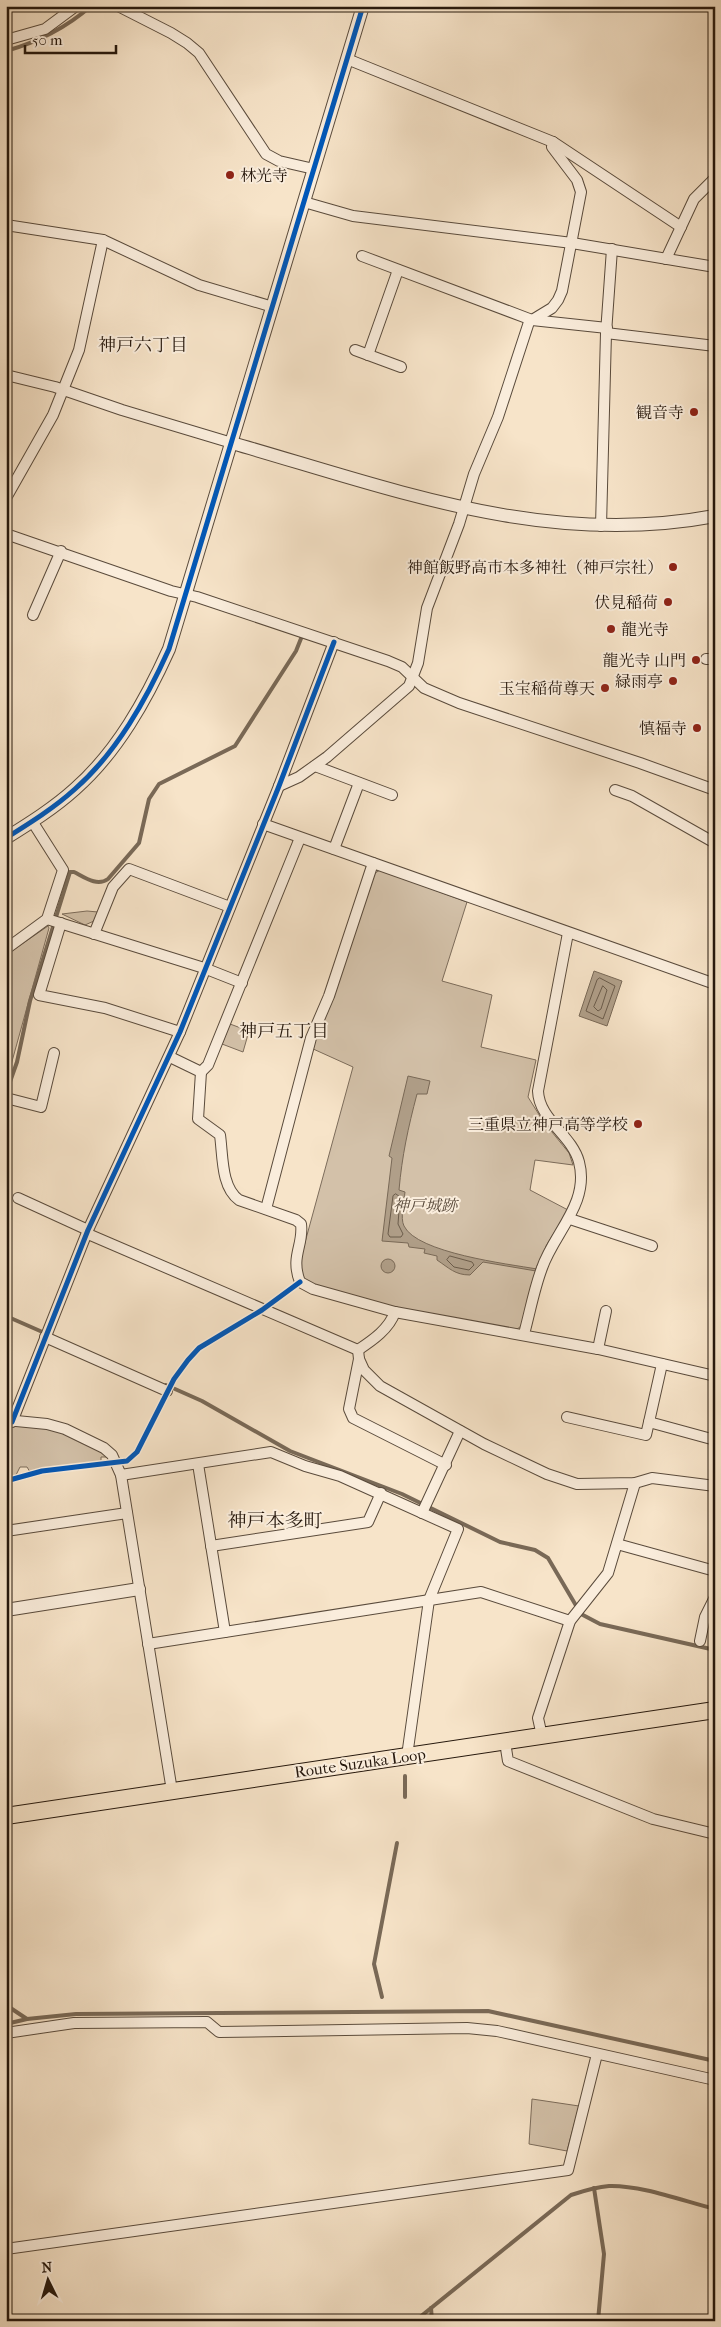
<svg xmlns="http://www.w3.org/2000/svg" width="721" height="2327" font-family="'IM FELL French Canon','Noto Serif JP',serif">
	<rect width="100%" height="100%" fill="#f7e4c9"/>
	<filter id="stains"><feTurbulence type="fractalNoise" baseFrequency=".004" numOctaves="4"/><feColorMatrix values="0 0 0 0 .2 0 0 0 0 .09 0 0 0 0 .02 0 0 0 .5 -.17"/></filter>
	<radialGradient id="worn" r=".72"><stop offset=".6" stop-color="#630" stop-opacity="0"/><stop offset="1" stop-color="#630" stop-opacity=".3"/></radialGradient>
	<g fill="#d3c1a9" stroke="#7c6c5b">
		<polygon points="380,870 467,902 442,981 492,995 481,1047 536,1060 528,1097 543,1121 569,1153 573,1165 535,1160 530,1190 568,1210 546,1246 521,1326 516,1330 398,1308 315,1286 304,1280 298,1268 353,1067 311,1048 372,875"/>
		<polygon points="87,911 98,912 94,921 85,925 62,914"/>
		<polygon points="48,926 49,928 6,1083 6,955"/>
		<polygon points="230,1024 249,1031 243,1052 222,1044"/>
		<path d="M6 1424C20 1427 33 1425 46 1427 67 1431 90 1443 107 1457H101V1461L96 1463 30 1472 27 1467H20L15 1477 6 1478Z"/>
		<polygon points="532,2099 579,2106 567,2151 529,2144"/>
	</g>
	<g fill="#b09f89" stroke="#796957">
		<polygon points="594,971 622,981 607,1026 579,1016"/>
		<path d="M408 1076 430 1081 427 1094H417C408 1128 402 1156 399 1190L405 1192C404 1201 400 1218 404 1226 417 1253 508 1264 537 1269L536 1271 483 1262 470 1275C455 1275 449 1268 437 1260V1256L424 1253 425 1249 409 1247 408 1243 382 1241 392 1158 389 1156Z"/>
		<circle cx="388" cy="1266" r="7"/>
	</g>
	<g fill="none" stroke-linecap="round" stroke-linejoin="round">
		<g stroke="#6b5c4b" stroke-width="1">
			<polygon points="600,978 615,986 603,1019 586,1011 597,980"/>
			<polygon points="603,986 607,990 601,1009 598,1011 594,1007"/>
			<polygon points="396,1194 400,1197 398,1224 403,1234 401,1237 390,1237 388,1234 393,1196"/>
			<polygon points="450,1256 472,1262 474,1265 469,1270 454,1267 447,1260"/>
		</g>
		<g stroke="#796957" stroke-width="4">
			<path d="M6 51C38 42 66 28 91 6"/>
			<path d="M6 1093 17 1062 30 1001 70 872H74C84 877 97 887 108 879L139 843 149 799 159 784 235 746 296 651 302 636"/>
			<polyline points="6,1316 47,1334"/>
			<polyline points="166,1385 202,1401 290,1451 402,1494 500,1542 535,1550 548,1558 581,1614 600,1624 715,1650"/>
			<polyline points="405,1797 405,1776"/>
			<polyline points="382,1997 374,1964 397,1843"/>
			<polyline points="6,2005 27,2019"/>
			<polyline points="6,2024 27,2019 76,2014 488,2011 715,2061"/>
			<polyline points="594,2188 604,2254 598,2321"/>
			<polyline points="431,2308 432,2321"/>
			<path d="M415 2321 571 2195C583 2191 595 2187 609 2186 641 2185 683 2201 715 2209"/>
		</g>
		<g stroke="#5a4b3c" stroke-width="12">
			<g id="minor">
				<polyline points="118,6 171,33 187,43 199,53 266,154 279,161 314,169"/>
				<polyline points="6,40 45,29 76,6"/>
				<polyline points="347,59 553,142 681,227"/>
				<polyline points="304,202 353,216 572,243 715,267"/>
				<polyline points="6,225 103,240 199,285 273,307"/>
				<polyline points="362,256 532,320 607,328"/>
				<polyline points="666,259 694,199 715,178"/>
				<polyline points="606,333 715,346"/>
				<polyline points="355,350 401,367"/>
				<polyline points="368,355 398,270"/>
				<polyline points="6,375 55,387 122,410 232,443"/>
				<polyline points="6,498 53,415 79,350 103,240"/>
				<polyline points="601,526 606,333 612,249"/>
				<polyline points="6,534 171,591 197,597 388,661 402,667 424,688 459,703 640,763 715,790"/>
				<polyline points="33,615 61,551"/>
				<polyline points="706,659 715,659"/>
				<polyline points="315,766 392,795"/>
				<polyline points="279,786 299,777 327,757 409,686 418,663 427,608 459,524 474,474 498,417 529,322 552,308 558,300 562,291 581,192 577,180 552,147 553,142"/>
				<polyline points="615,790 632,796 715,843"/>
				<polyline points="263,824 715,984"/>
				<polyline points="334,849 359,783"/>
				<polyline points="47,919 204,968 242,983"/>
				<polyline points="61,923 39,995 105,1008 180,1032"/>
				<polyline points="94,934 113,887 129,869 230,907"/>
				<polyline points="6,949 47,919 63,870 32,821"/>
				<path d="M170 1057 201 1072 198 1119 220 1135C223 1156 221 1187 239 1200L296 1220 301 1224C304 1245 290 1256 300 1282L313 1289 395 1312 598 1349 715 1376"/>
				<polyline points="201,1072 208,1065 300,838"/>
				<polyline points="6,1098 41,1107 54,1053"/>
				<polyline points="18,1198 88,1230"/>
				<polyline points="266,1209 311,1038 329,996 373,863"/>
				<polyline points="570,1219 652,1246"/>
				<polyline points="88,1234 358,1350"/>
				<path d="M524 1334C530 1312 534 1289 542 1268 554 1233 590 1203 579 1162 572 1135 539 1120 538 1091L568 933"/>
				<polyline points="45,1337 167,1391"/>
				<polyline points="598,1349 606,1311"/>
				<polyline points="358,1350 359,1359 364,1370 380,1386 484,1444 547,1474 577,1484 635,1483 652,1478 715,1486"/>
				<path d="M358 1350C373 1340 389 1329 395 1312"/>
				<polyline points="359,1359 349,1409 353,1418 446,1465"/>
				<polyline points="662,1364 649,1422 715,1440"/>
				<polyline points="567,1417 646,1435 649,1422"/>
				<polyline points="6,1420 47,1424 65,1429 104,1448 112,1455 121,1475 172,1791"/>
				<polyline points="12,1422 88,1230 180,1032 279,786 334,642"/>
				<polyline points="198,1464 225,1632"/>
				<polyline points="121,1475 271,1452 305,1466 340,1476 458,1529 429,1600 407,1756"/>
				<polyline points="422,1513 460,1431"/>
				<polyline points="6,1531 127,1513"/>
				<polyline points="617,1544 715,1571"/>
				<polyline points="211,1546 368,1522 381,1493"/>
				<polyline points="700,1641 705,1617 715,1597"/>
				<polyline points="148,1644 481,1592 570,1621"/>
				<polyline points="542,1736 538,1718 570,1621 608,1573 635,1483"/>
				<polyline points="505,1742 508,1761 653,1819 715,1834"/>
				<polyline points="6,2033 74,2023 207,2022 219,2032 467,2028 497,2031 715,2080"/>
				<polyline points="6,2249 568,2170 597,2054"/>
			</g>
		</g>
		<g stroke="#5a4b3c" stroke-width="14">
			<g id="tertiary">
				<path d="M232 443C393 489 545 548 715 516"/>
				<path d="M6 838C30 823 54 808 75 789 117 752 146 700 169 649L363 6"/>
				<polyline points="6,1610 139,1589"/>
			</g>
		</g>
		<g stroke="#26180d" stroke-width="18">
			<polyline id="primary" points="6,1816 715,1710"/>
		</g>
		<use href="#minor" stroke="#faeddc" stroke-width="10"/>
		<use href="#tertiary" stroke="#faeddc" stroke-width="12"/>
		<use href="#primary" stroke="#f7e4c9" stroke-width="16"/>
		<g stroke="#faeddc" stroke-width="8">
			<g id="cycleway">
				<path d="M6 838C30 823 54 808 75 789 117 752 146 700 169 649L363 6"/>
				<polyline points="12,1422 88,1230 180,1032 279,786 334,642"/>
				<polyline points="6,1481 42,1471 127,1461 137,1452 174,1379 188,1360 199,1348 262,1310 300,1282"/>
			</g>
		</g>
		<use href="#cycleway" stroke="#0057b8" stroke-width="5"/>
	</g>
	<g fill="#8f2418" stroke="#faeddc" stroke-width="2">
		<circle cx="230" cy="175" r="5"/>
		<circle cx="694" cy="412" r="5"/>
		<circle cx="673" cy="567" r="5"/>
		<circle cx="668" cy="602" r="5"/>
		<circle cx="611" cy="629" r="5"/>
		<circle cx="696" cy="660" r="5"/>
		<circle cx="673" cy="681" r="5"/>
		<circle cx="605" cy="688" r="5"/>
		<circle cx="697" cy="728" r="5"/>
		<circle cx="638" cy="1124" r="5"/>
	</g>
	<g text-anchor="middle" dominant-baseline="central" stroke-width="4" stroke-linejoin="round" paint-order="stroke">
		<g font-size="16" fill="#26180d" stroke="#faeddc" text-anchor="end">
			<text x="240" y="175" text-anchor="start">林光寺</text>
			<text x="684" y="412">観音寺</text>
			<text x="663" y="567">神館飯野高市本多神社（神戸宗社）</text>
			<text x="658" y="602">伏見稲荷</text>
			<text x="621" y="629" text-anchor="start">龍光寺</text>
			<text x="686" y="660">龍光寺 山門</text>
			<text x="663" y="681">緑雨亭</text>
			<text x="595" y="688">玉宝稲荷尊天</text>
			<text x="687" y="728">慎福寺</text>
			<text x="628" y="1124">三重県立神戸高等学校</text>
		</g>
		<g font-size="16" font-style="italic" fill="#5a4b3c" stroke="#faeddc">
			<text x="425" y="1205">神戸城跡</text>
		</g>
		<g font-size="16" fill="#26180d" stroke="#faeddc">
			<text transform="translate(360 1763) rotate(-8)">Route Suzuka Loop</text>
		</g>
		<g font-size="18" fill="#26180d" stroke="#faeddc">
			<text x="143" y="345">神戸六丁目</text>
			<text x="284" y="1031">神戸五丁目</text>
		</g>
		<g font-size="19" fill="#26180d" stroke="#faeddc">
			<text x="275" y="1521">神戸本多町</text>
		</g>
	</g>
	<rect width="721" height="2327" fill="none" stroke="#f7e4c9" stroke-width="25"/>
	<rect x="8" y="8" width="706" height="2312" fill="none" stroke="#26180d" stroke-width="2.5"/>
	<rect x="12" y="12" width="696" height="2302" fill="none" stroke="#26180d"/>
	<g transform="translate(48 2280) rotate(355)" stroke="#faeddc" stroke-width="4" paint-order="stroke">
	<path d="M0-4L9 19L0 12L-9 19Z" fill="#26180d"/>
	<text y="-8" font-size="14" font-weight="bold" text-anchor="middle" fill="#26180d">N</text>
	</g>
	<path d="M25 45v8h91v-8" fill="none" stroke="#26180d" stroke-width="2.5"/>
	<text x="32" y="45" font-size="15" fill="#26180d" stroke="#faeddc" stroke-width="4" paint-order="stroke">50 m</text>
	<rect width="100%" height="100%" filter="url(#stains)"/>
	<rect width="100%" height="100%" fill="url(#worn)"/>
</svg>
